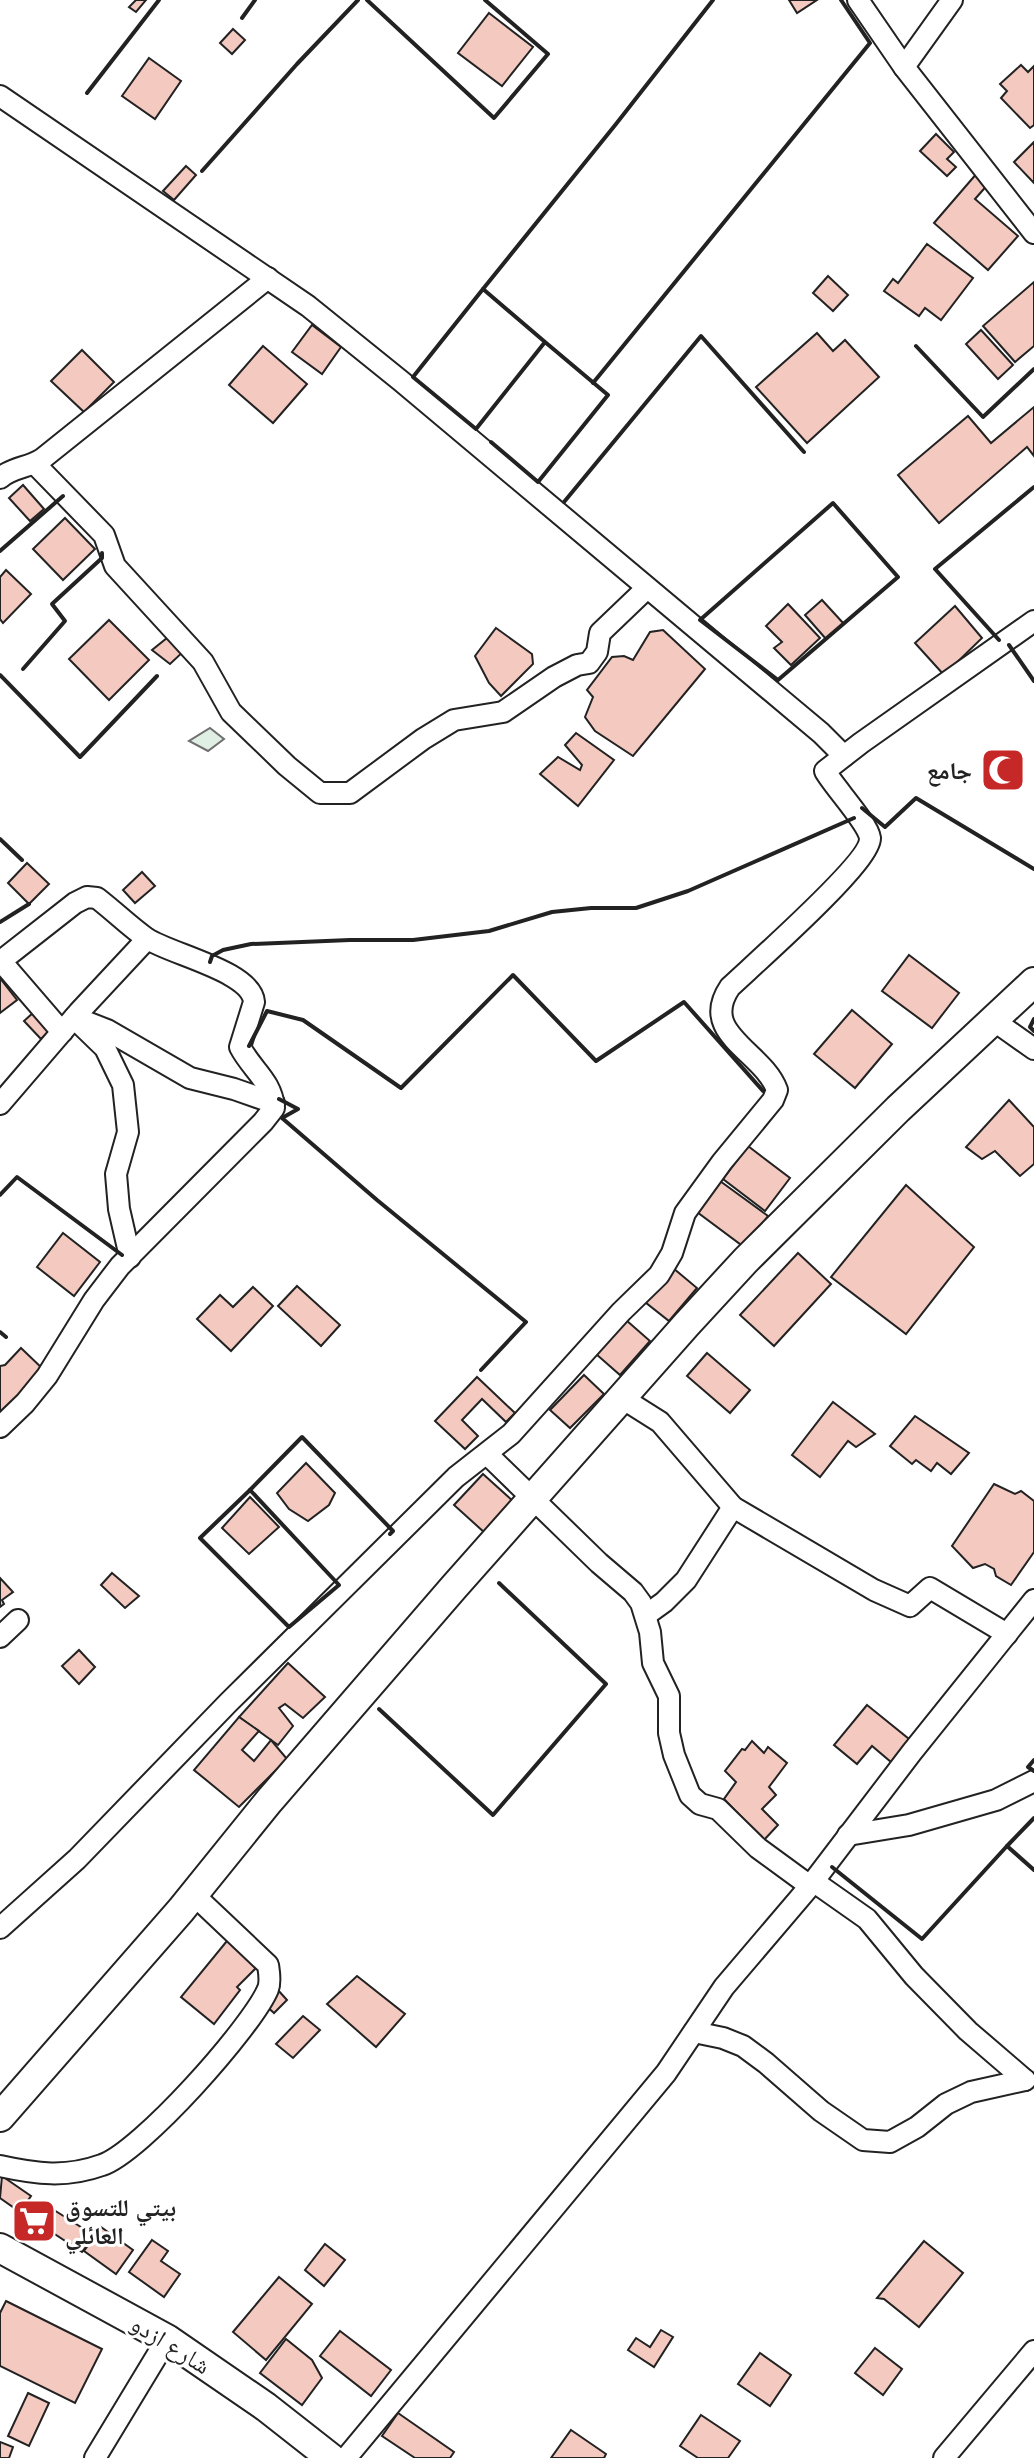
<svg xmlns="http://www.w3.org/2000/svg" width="1034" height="2458" font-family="Quicksand,'Noto Naskh Arabic',sans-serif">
	<rect width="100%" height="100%" fill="#fff"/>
	<polygon fill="#e0efe3" stroke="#6f6f6f" stroke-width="2" points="210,728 224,739 208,751 189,741"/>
	<g fill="#f3c9c0" stroke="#222" stroke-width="2">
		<polygon points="136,0 146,0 136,12 129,7"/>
		<polygon points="789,0 817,0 797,13"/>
		<polygon points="489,13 533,47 502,86 458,53"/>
		<polygon points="233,29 245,40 232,54 220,43"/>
		<polygon points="149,58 181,81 155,119 122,96"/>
		<polygon points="1021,65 1028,72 1034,66 1034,125 1030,128 1001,98 1007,91 1000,84"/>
		<polygon points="936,134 954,152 947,159 956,167 947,176 920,151"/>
		<polygon points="1034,142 1034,183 1014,162"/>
		<polygon points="186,166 196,175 174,200 163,191"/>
		<polygon points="978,172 990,182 975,199 1018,236 988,270 934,223"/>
		<polygon points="927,244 973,278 941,320 925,308 919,316 884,291 893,279 898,283"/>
		<polygon points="828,276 848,295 833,311 813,293"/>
		<polygon points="1034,282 1034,346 1015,362 983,326"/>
		<polygon points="312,325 341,347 322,374 292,352"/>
		<polygon points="981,330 1013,365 998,379 966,344"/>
		<polygon points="817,333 833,351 845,340 879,377 807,443 756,387"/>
		<polygon points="263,346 307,384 273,423 229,385"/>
		<polygon points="82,350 114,382 84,412 51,381"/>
		<polygon points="1034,407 1034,456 1027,447 939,523 898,475 968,416 991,443"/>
		<polygon points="23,485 44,509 30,521 9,498"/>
		<polygon points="65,518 95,549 63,580 33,549"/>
		<polygon points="6,570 31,594 3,623 0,619 0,577"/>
		<polygon points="822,600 844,624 826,639 805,615"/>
		<polygon points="788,604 820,638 791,665 774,648 782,642 766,626"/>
		<polygon points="955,606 982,638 944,675 915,643"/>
		<polygon points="109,620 149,660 109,700 69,659"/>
		<polygon points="496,628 532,654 533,664 501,696 489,683 475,656"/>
		<polygon points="663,630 705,669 633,756 595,731 585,717 593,697 587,690 612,657 624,656 633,660 650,632"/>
		<polygon points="172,634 185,650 170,664 152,650"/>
		<polygon points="576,733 614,760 578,806 540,774 558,757 580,770 582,765 565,745"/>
		<polygon points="27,863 49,884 29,904 8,883"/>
		<polygon points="142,872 155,886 135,903 123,890"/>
		<polygon points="909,955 959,993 932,1028 882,991"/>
		<polygon points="0,978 17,1000 0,1013"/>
		<polygon points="852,1010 892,1044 855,1088 814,1054"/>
		<polygon points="34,1012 51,1029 41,1039 24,1021"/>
		<polygon points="1009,1100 1034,1127 1034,1164 1020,1176 995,1151 982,1159 966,1147"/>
		<polygon points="748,1146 790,1178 765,1211 723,1179"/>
		<polygon points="720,1181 768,1216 744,1247 697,1212"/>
		<polygon points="906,1185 974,1247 906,1334 831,1277"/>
		<polygon points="63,1233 100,1262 74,1296 37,1267"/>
		<polygon points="798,1253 831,1284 774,1346 740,1315"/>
		<polygon points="673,1268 697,1288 669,1321 645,1302"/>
		<polygon points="297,1286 340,1325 321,1346 278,1306"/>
		<polygon points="253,1287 273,1306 231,1351 197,1319 220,1295 233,1307"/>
		<polygon points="626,1320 650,1341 620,1375 596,1354"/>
		<polygon points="21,1348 45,1371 0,1416 0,1366 5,1365"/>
		<polygon points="707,1353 750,1390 730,1413 687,1376"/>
		<polygon points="584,1375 604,1394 570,1428 550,1410"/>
		<polygon points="477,1377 515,1413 506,1422 482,1399 462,1420 478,1436 465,1449 435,1421"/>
		<polygon points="833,1402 875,1434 856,1447 848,1441 820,1477 792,1455"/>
		<polygon points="915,1416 969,1453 951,1474 937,1463 931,1471 916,1460 912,1464 890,1446"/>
		<polygon points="306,1463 335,1493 329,1505 308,1521 289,1509 277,1493"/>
		<polygon points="483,1474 514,1502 485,1533 454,1505"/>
		<polygon points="994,1484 1015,1494 1021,1491 1034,1501 1034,1552 1011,1585 996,1576 994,1569 985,1564 973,1568 952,1546"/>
		<polygon points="250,1497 279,1527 249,1554 222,1528"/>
		<polygon points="112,1573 139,1596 125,1608 101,1585"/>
		<polygon points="0,1578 13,1592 2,1600 4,1604 0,1607"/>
		<polygon points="79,1650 95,1667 79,1684 62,1666"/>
		<polygon points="288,1663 325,1697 303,1718 285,1704 279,1708 293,1726 278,1745 239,1717"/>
		<polygon points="867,1705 909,1739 891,1762 872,1746 857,1764 834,1745"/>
		<polygon points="239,1717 259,1731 242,1750 254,1761 271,1740 287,1759 239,1807 194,1770"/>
		<polygon points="752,1741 764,1753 768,1747 787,1763 769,1787 776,1795 762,1809 778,1825 764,1840 724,1799 736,1782 725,1771 742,1749 745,1750"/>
		<polygon points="231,1936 260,1964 237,1987 240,1990 214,2024 181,1997"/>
		<polygon points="357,1976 405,2014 376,2047 327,2004"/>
		<polygon points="277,1989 287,2000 274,2013 263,2003"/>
		<polygon points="303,2016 320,2030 293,2058 276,2044"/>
		<polygon points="2,2176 31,2196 20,2212 0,2198"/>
		<polygon points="54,2210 95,2236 82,2252 41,2225"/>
		<polygon points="101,2227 133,2250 116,2274 84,2251"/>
		<polygon points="152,2240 168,2251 161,2261 180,2274 164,2297 129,2272"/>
		<polygon points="924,2241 963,2273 919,2327 884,2299 877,2298"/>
		<polygon points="325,2244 345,2260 324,2286 305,2270"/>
		<polygon points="279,2277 312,2304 266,2360 233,2332"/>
		<polygon points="6,2301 102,2349 75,2403 0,2366 0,2313"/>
		<polygon points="661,2330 673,2337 654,2367 628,2350 636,2338 650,2347"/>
		<polygon points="340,2331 391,2370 371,2396 320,2356"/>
		<polygon points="286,2339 312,2360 322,2378 302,2405 260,2373"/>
		<polygon points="875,2348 902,2369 883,2395 855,2373"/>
		<polygon points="760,2353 791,2375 770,2406 738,2384"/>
		<polygon points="28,2393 49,2403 29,2446 8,2436"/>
		<polygon points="398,2413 454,2452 450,2458 415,2458 382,2436"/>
		<polygon points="701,2415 740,2441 728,2458 698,2458 680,2446"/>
		<polygon points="571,2430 606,2454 604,2458 551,2458"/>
		<polygon points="0,2442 13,2447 9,2458 0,2458"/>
	</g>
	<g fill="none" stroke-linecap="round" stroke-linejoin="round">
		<g stroke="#222" stroke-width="24">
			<g id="street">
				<polyline points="858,0 904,67 1034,233"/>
				<polyline points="904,67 952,0"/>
				<polyline points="0,96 308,306 401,381 821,733 844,756"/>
				<polyline points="35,464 104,535 115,566 203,662 231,712 287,766 320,793 350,793 423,739 454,720 503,712 554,677 577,665 589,663 597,652 600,633 647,588"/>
				<path d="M0 478C13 467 28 468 42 459L268 278"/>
				<polyline points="0,960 62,1032"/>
				<polyline points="74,1018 105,1048 123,1085 128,1132 116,1174 119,1209 130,1257"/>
				<polyline points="993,1020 1034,1049"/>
				<polyline points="84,1021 107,1030 190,1078 234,1089 274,1103"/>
				<polyline points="0,1104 79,1012 147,939"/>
				<polyline points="622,1398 660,1422 733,1507 874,1590 910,1606 930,1588 1007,1634"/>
				<path d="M0 1427 25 1403 47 1376 94 1300 120 1266 263 1122 274 1108C272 1081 252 1070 240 1047L254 1002C252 971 169 954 146 938 129 926 114 911 97 898L87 897 75 903 1 961"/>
				<polyline points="487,1454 599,1563 633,1592 641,1603 650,1632 653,1663 669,1696 669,1733 674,1755 690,1795 700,1804 718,1809 758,1848 810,1886"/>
				<polyline points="646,1615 664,1602 686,1580 733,1507"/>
				<polyline points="0,1637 18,1620"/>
				<polyline points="848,1835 909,1825 996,1800 1034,1781"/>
				<polyline points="813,1881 867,1919 914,1976 968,2031 1025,2080"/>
				<path d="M0 1928 77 1859 228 1703 456 1477 511 1434 621 1312 659 1275 672 1253 685 1213 722 1162 773 1100 777 1090C763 1051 698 1034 730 987 752 966 871 862 870 838 868 823 834 787 825 771L861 743 1034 621"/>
				<polyline points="694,2032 723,2038 743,2046 766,2063 821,2111 863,2140 890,2142 917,2127 946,2104 971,2092 1025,2080"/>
				<path d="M0 2166C36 2174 66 2178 102 2165 141 2152 252 2027 268 1989 271 1981 269 1972 268 1965L193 1894"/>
				<polyline points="95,2458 167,2339"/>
				<polyline points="346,2458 666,2073 724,1987 810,1886 912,1752 1034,1600"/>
				<polyline points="944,2458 1034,2351"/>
			</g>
		</g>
		<g stroke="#222" stroke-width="32">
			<g id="secondary">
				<polyline points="0,2117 181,1910 269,1801 454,1587 687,1324 746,1260 898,1109 1034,982"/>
				<polyline points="0,2248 167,2339 266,2407 331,2458"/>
			</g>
		</g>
		<use href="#street" stroke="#fff" stroke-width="20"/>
		<use href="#secondary" stroke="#fff" stroke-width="28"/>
		<g stroke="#222" stroke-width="4">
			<polyline points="367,0 494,118 548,54 485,0"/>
			<polyline points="242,18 255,0"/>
			<polyline points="87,93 159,0"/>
			<polyline points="202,171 297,64 358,0"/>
			<polyline points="483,289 616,124 713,0"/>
			<polyline points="916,346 983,417 1034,369"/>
			<polyline points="593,383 870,43 841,0"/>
			<polyline points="491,442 538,482 608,395 545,342 476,429 413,377 483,289 545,342"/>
			<polyline points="564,502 701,336 804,452"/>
			<polygon points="833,503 898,577 778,680 700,620"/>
			<polyline points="0,551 63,496"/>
			<polyline points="999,640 935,569 1034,487"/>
			<polyline points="1009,645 1034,681"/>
			<polyline points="23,669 65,621 52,604 102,558 102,553"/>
			<polyline points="0,675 80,757 157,676"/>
			<polyline points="862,808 885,827 916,798 1034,869"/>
			<polyline points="0,839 22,860"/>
			<polyline points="0,922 29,904"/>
			<polyline points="210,962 212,956 223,950 251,944 350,940 413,940 489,931 552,912 591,908 636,908 688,891 854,818"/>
			<polyline points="1034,1019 1030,1027 1034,1031"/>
			<polyline points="249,1046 267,1011 303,1020 401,1088 513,975 596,1061 684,1002 763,1091"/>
			<polyline points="279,1099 298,1109 282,1118 377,1200 526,1322 481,1370"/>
			<polyline points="0,1195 17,1177 122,1255"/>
			<polyline points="0,1332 6,1337"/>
			<polygon points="250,1490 339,1585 289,1627 200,1538"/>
			<polyline points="250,1490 302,1437 393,1531 390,1534"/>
			<polyline points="379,1709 493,1815 606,1684 499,1583"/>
			<polyline points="1034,1760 1028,1767 1034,1771"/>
			<polyline points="1034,1818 1007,1846 1034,1870"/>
			<polyline points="832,1867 922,1939 1007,1846"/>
		</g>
	</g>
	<defs>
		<g id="mosque-square" transform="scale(2.3)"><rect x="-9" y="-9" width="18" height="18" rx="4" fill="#c62828" stroke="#fff"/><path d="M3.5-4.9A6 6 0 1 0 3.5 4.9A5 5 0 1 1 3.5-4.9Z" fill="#fff"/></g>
		<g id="supermarket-square" transform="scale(2.3)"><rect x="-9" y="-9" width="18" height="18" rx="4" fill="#c62828" stroke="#fff"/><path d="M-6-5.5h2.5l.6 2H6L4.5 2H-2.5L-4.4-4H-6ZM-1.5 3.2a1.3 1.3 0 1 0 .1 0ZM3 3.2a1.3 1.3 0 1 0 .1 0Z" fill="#fff"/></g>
	</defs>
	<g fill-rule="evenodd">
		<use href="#mosque-square" x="1003" y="770"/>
		<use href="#supermarket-square" x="34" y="2221"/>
	</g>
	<g text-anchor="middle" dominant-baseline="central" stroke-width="6" stroke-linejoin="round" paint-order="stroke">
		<g font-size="24" font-weight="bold" fill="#222" stroke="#fff" text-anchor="end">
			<text x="972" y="770">جامع</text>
			<text x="65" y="2207" text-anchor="start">بيتي للتسوق<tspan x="65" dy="28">العائلي</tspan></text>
		</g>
		<g font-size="24" fill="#222" stroke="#fff">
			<text transform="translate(171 2344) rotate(32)">شارع ازدو</text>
		</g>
	</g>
</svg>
